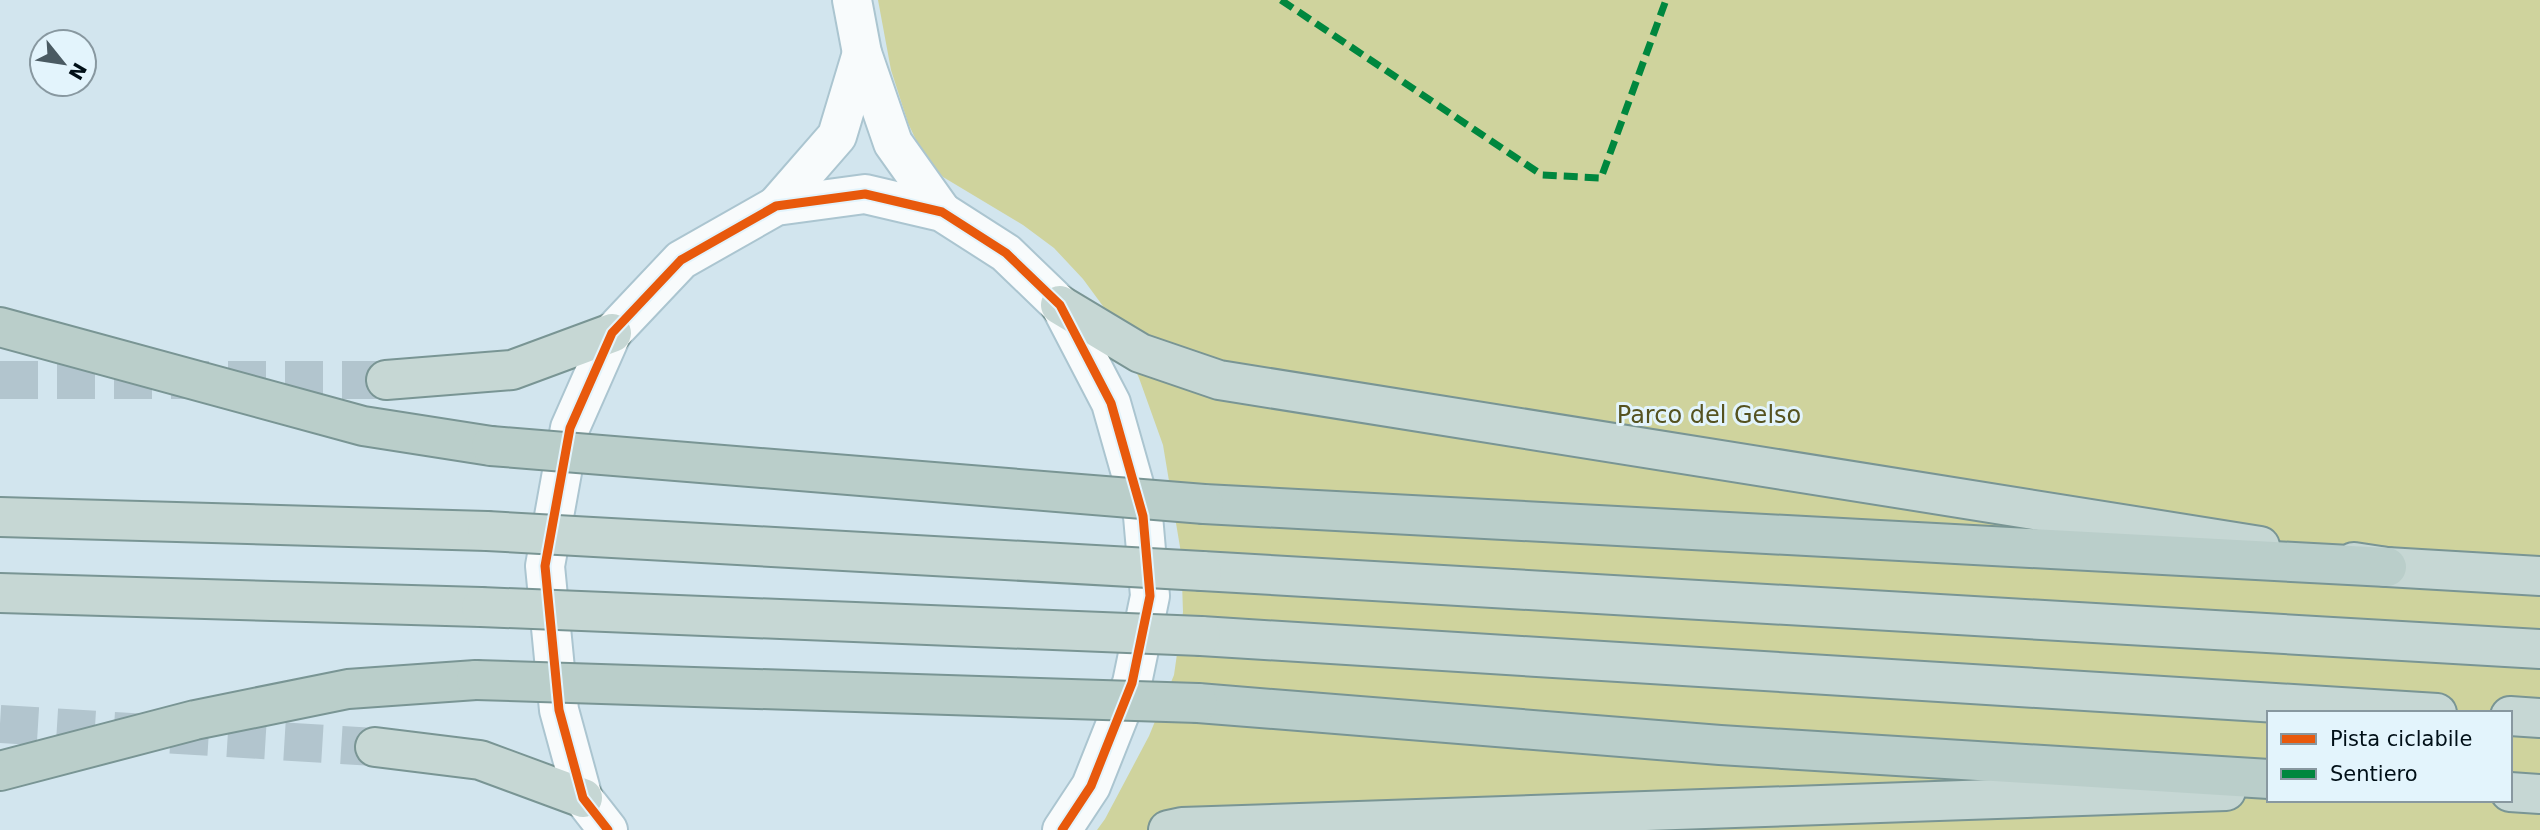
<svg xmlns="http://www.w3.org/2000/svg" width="2540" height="830" font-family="'DejaVu Sans',sans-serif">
	<rect width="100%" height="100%" fill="#d2e5ee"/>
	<path fill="#cfd39d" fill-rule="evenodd" d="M878 0H2540V830H1097L1105 819 1149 736 1174 675 1183 612 1181 553 1163 445 1139 378 1111 317 1083 279 1054 248 1023 225 943 177 922 153 908 123 891 70ZM2269 713H2510V800H2269Z"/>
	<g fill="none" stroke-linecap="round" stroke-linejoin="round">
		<g stroke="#b2c5ce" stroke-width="38" stroke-dasharray="38 19" stroke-linecap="butt">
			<polyline points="0,380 386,380"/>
			<polyline points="0,724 375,747"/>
		</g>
		<g stroke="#abc5d0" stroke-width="42">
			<g id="tertiary">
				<polyline points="852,0 862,53 893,143 942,212"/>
				<polyline points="776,206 837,136 862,53"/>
				<polyline points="608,830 583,798 559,710 545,566 570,428 612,333 681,260 776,206 865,194 942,212 1006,253 1060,305 1111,403 1143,516 1150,596 1132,683 1091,786 1062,830"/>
			</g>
		</g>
		<g stroke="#799594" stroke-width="42">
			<g id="trunk">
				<polyline points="1060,305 1140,353 1219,380 2260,546"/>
				<polyline points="386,380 512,370 612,333"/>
				<polyline points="0,517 487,531"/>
				<polyline points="2354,562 2387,567 2540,576"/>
				<polyline points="1202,571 2540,649"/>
				<polyline points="0,593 481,607"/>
				<polyline points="1201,636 2437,713"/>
				<polyline points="2510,716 2540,718"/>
				<polyline points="375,747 480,760 583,798"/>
				<polyline points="2510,792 2540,794"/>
				<polyline points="1168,830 1182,827 2226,791"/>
			</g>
		</g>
		<g stroke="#799594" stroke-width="42">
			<g id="motorway">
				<polyline points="0,327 363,426 491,446"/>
				<polyline points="1204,504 2387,567"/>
				<polyline points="1198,703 1720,745 2269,779"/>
				<polyline points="0,771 195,720 348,689 476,680"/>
			</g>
		</g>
		<use href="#tertiary" stroke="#f8fbfc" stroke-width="38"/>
		<use href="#trunk" stroke="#c6d7d4" stroke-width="38"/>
		<use href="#motorway" stroke="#baceca" stroke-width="38"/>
		<g stroke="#799594" stroke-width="42" stroke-linecap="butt">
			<g id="trunk-bridge">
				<polyline points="487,531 1202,571"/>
				<polyline points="481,607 1201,636"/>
			</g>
		</g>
		<g stroke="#799594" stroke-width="42" stroke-linecap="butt">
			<g id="motorway-bridge">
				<polyline points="491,446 1204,504"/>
				<polyline points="476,680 1198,703"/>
			</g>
		</g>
		<use href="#trunk-bridge" stroke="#c6d7d4" stroke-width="38"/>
		<use href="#motorway-bridge" stroke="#baceca" stroke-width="38"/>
		<polyline stroke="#00873e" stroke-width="7" stroke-dasharray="14 7" stroke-linecap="butt" points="1281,0 1542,175 1601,178 1666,0"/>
		<g stroke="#e3f4fc" stroke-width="13">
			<polyline id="cycleway" points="608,830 583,798 559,710 545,566 570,428 612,333 681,260 776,206 865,194 942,212 1006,253 1060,305 1111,403 1143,516 1150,596 1132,683 1091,786 1062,830"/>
		</g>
		<use href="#cycleway" stroke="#e8590c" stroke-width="9"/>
	</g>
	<g text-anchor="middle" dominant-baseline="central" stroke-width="6" stroke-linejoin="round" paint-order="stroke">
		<g font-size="24" fill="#555220" stroke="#e3f4fc">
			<text x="1709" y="415">Parco del Gelso</text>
		</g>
	</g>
	<rect x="2267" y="711" width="245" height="91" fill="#e3f4fc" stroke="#8898a0" stroke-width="2"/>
	<rect x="2281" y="734" width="35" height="10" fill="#e8590c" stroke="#8898a0" stroke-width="2"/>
	<text x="2330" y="746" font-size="21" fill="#000f17">Pista ciclabile</text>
	<rect x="2281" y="769" width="35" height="10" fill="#00873e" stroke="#8898a0" stroke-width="2"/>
	<text x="2330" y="781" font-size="21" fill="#000f17">Sentiero</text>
	<g transform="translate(63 63) rotate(120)"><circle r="33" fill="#e3f4fc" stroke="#8898a0" stroke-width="2"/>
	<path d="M0-5L12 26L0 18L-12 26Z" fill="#4a5a62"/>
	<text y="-10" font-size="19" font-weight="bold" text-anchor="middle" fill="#000f17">N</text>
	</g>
</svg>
